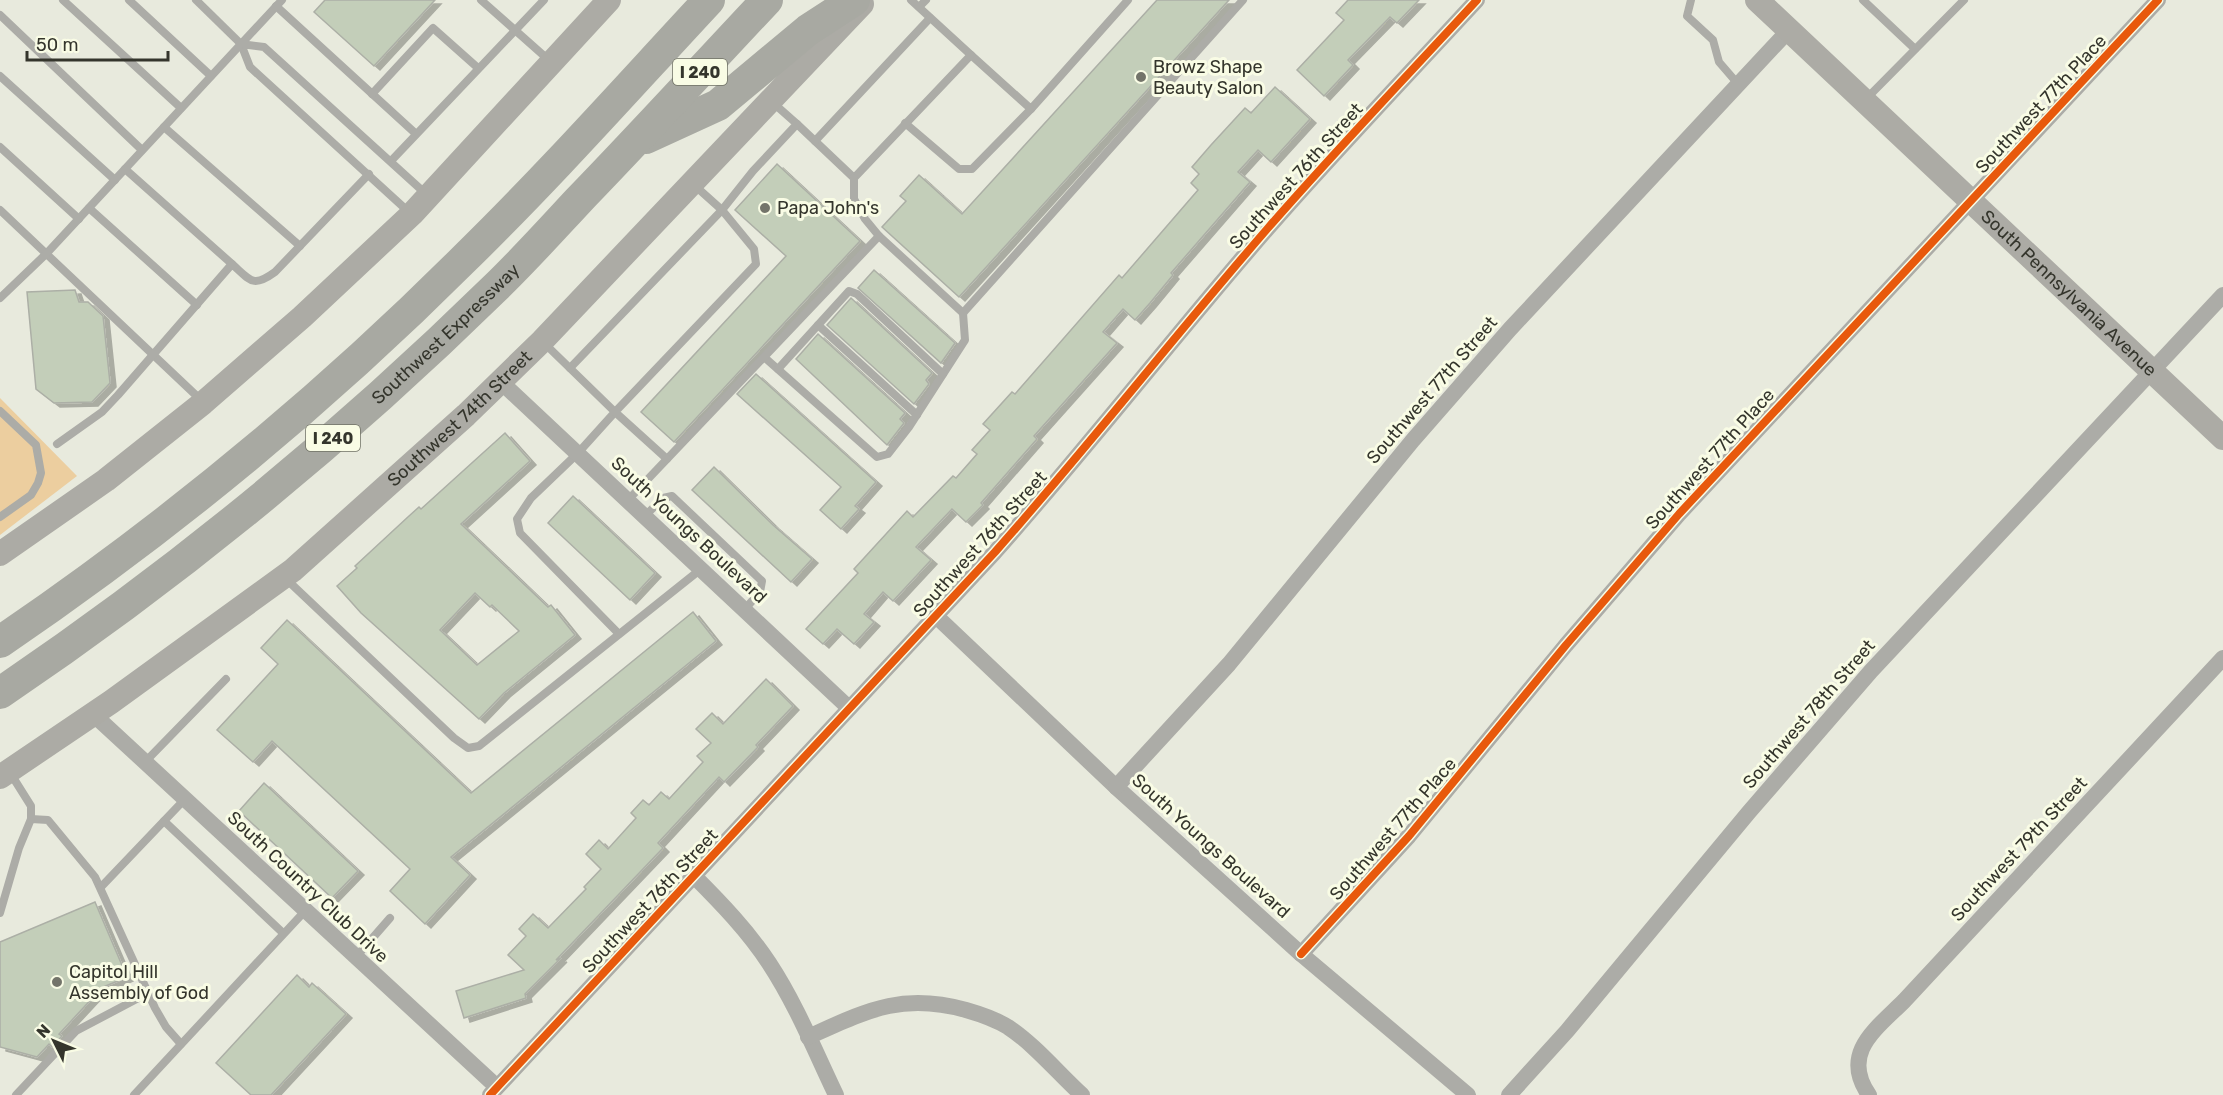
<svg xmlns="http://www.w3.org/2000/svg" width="2223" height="1095" font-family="Rubik,sans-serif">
	<defs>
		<filter id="shadow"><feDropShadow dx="6" dy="4" stdDeviation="0" flood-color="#0004"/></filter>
	</defs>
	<rect width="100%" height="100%" fill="#e8eadd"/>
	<polygon fill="#ecce9f" points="0,398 77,476 0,535"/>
	<g fill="#c3ceb9" stroke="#acafa6" stroke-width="1.5" fill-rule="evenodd" filter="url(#shadow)">
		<polygon points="325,0 435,0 374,66 314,12"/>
		<polygon points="1157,0 1229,0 959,297 882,227 906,201 900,196 919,175 962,214"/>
		<polygon points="1348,0 1419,0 1397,23 1390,17 1348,60 1353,65 1324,96 1297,70 1344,20 1336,13"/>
		<polygon points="1275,87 1310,119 1271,162 1258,150 1238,172 1250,182 1171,273 1173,275 1150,303 1135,320 1123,309 1103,332 1117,343 1034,436 1037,439 981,503 983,505 966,522 952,509 916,547 931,560 893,601 883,592 864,614 874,622 854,644 837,629 823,644 806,629 858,573 854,569 907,511 913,517 953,476 956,478 977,454 972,450 990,430 983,424 1012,392 1015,394 1119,275 1122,278 1198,190 1191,183 1199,174 1192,167 1211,145 1245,108 1251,113"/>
		<polygon points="777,164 860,241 674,442 641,412 786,256 735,210"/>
		<polygon points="874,270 955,343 941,363 858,288"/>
		<polygon points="75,290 79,302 88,302 103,316 110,383 92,402 54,403 36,389 27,292"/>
		<polygon points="851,298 932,373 926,380 929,384 914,404 827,325"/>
		<polygon points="818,334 905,413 900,419 904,423 887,445 796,359"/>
		<polygon points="756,374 876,482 855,506 859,509 841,529 820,510 841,487 737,394"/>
		<path d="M505 433 530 461 461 524 548 607 551 605 575 635 504 693 479 719 361 613 337 586 357 568 355 566 409 516 419 507 421 509ZM475 593 490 607 492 605 519 631 477 665 440 630Z"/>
		<polygon points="714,467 773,525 812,559 791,582 692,490"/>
		<polygon points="573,496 655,573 630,600 548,523"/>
		<polygon points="693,612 716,641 451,857 470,875 425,924 390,891 410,869 272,741 253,762 217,730 278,664 261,648 287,620 471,793"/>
		<polygon points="766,679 793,706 756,745 758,747 724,782 719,777 658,843 663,848 556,960 561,958 525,994 526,998 464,1018 456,991 524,970 508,955 526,936 519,929 533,914 548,928 586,889 584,887 601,869 586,854 599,840 608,849 636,818 631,813 643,800 649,805 661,792 669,799 703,762 697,756 711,743 696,729 712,713 723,724"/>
		<polygon points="264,783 358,871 332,898 239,811"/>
		<polygon points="95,902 127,977 96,990 98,992 59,1034 62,1036 52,1047 49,1044 37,1057 0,1047 0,942"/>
		<polygon points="297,975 309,987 312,983 346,1014 271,1095 251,1095 216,1063"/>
	</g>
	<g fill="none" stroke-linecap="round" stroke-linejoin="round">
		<g stroke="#acaca7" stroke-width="8">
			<polyline points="63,0 181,108"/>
			<polyline points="129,0 211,76"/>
			<polyline points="196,0 241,44"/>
			<polyline points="481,0 551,62"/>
			<polyline points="1691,0 1687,16 1713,40 1719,62 1738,84"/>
			<polyline points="1863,0 1915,49"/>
			<polyline points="276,6 415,133"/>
			<polyline points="919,7 926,0"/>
			<polyline points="0,15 142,150"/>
			<polyline points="971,55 1031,109 1128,0"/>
			<polyline points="0,76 115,180"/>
			<polyline points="372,94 433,28 478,68"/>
			<polyline points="1865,100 1964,0"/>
			<polyline points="905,123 959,169 972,169 1031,109"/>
			<polyline points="797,124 854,178 971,55 911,0"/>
			<polyline points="164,127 300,246"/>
			<polyline points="815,141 930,18"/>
			<polyline points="0,147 79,219"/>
			<polyline points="391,161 544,0"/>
			<polyline points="125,169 232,264"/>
			<polyline points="854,178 854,199 865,219 879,236 963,313 1243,0"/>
			<polyline points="89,208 197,305"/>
			<polyline points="0,210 201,400"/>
			<polyline points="411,214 250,67 241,44 264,47 426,194"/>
			<polyline points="0,298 47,253 282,0"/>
			<polyline points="818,325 917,415"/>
			<polyline points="543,342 615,412 578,453 531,498 517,519 520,533 619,634"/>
			<polyline points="764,357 877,457 888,454 909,427 965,340 963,313"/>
			<polyline points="570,368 722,210 693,184"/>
			<polyline points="778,369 849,291 857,294 943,374"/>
			<polyline points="0,411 36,445 41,473 38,483 31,495 0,517"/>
			<path d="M57 444 102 412 118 395 232 264C251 281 253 288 275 272L369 174"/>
			<polyline points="667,459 879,236"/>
			<polyline points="628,500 667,459 615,412 756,264 754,249 722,210 753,171 797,124 771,101"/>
			<polyline points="645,516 663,498 672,496 762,581 760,592 745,609"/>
			<polyline points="285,578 454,738 468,748 479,746 701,569"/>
			<polyline points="145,762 226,679"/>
			<polyline points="31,819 48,820 95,877 155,1008 166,1027 181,1044"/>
			<polyline points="164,821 283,933"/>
			<polyline points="101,887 185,799"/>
			<polyline points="0,913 19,848 31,819 31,806 9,771"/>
			<polyline points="356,957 390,918"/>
			<polyline points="16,1095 76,1031 148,993"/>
			<polyline points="134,1095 305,911"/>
		</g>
		<g stroke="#acaca7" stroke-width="16">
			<polyline points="501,382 849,708"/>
			<polyline points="936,616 1116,787 1301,954 1468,1095"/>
			<polyline points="93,714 497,1087"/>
			<polyline points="1116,787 1229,664 1413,440 1510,329 1789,30"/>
			<path d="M694 876C721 903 748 931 769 963 796 1004 815 1051 836 1095"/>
			<polyline points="1301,954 1409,836 1566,645 1679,514 2158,0"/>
			<path d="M808 1037C866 1011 901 992 966 1010 980 1014 995 1019 1008 1027 1035 1045 1058 1073 1082 1095"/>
			<path d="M490 1095 995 552C1089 446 1175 335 1268 228 1336 150 1407 76 1477 0"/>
			<polyline points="1509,1095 1567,1031 1749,812 1871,671 2223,295"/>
			<path d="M1869 1095C1840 1053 1876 1029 1904 1001L2223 658"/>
		</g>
		<g stroke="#acaba5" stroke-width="24">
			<path id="s1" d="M1757 0 2223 438"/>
			<polyline points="0,554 106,480 203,403 302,317 412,214 609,0"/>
			<path id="s2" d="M0 777 111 702 293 570 466 415 542 341 862 4"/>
		</g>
		<g stroke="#a8a9a2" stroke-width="32">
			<polyline points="646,138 718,105 808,30 854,0"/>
			<path d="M0 642C166 529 322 401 464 259 549 176 628 87 709 0"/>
			<path id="s3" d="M0 693C178 573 342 438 495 288 524 260 551 230 578 201 642 135 704 67 767 0"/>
		</g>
		<g stroke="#f9fce5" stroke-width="11">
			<g id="cycleway">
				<polyline points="1301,954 1409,836 1566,645 1679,514 2158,0"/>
				<path d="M490 1095 995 552C1089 446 1175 335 1268 228 1336 150 1407 76 1477 0"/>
			</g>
		</g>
		<use href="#cycleway" stroke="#e8590c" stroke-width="8"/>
	</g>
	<g fill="#73746a" stroke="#f9fce5" stroke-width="2">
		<circle cx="1141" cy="77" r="6"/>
		<circle cx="765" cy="208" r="6"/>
		<circle cx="57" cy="982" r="6"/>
	</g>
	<g text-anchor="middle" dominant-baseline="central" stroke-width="6" stroke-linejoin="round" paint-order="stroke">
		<g fill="#f9fce5" stroke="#6f7164" stroke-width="1.5">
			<rect x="673" y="59" width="54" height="26" rx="4.5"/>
			<rect x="306" y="425" width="54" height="26" rx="4.5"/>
		</g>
		<g font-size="16" font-weight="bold" fill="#34352c">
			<text x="700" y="72">I 240</text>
			<text x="333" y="438">I 240</text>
		</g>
		<g font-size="18" fill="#34352c" stroke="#f9fce5" text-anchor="start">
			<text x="1153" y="67">Browz Shape<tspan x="1153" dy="21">Beauty Salon</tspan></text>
			<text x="777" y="208">Papa John's</text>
			<text x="69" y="972">Capitol Hill<tspan x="69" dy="21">Assembly of God</tspan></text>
		</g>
		<g font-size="18" fill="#34352c" stroke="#f9fce5">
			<text transform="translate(2041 104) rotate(-47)">Southwest 77th Place</text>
			<text transform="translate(1296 176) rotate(-48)">Southwest 76th Street</text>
			<text stroke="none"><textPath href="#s1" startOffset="428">South Pennsylvania Avenue</textPath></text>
			<text stroke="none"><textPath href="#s3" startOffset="573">Southwest Expressway</textPath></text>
			<text transform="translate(1432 390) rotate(-49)">Southwest 77th Street</text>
			<text stroke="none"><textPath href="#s2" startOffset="584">Southwest 74th Street</textPath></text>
			<text transform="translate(1710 459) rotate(-48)">Southwest 77th Place</text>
			<text transform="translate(689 530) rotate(43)">South Youngs Boulevard</text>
			<text transform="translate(980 544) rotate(-48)">Southwest 76th Street</text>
			<text transform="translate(1809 714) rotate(-49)">Southwest 78th Street</text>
			<text transform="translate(1393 829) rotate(-49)">Southwest 77th Place</text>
			<text transform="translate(1211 846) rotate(42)">South Youngs Boulevard</text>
			<text transform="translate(2019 849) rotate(-47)">Southwest 79th Street</text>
			<text transform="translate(308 887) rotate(43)">South Country Club Drive</text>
			<text transform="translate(650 901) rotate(-47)">Southwest 76th Street</text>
		</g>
	</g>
	<g transform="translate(54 1041) rotate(313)" stroke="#f9fce5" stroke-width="4.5" paint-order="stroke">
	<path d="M0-4.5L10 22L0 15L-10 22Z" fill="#34352c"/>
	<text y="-9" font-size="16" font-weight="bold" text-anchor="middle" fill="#34352c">N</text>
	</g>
	<path d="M27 51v9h141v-9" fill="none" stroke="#34352c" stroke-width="3"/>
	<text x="36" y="51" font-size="18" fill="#34352c" stroke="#f9fce5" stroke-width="4.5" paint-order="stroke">50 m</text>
</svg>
